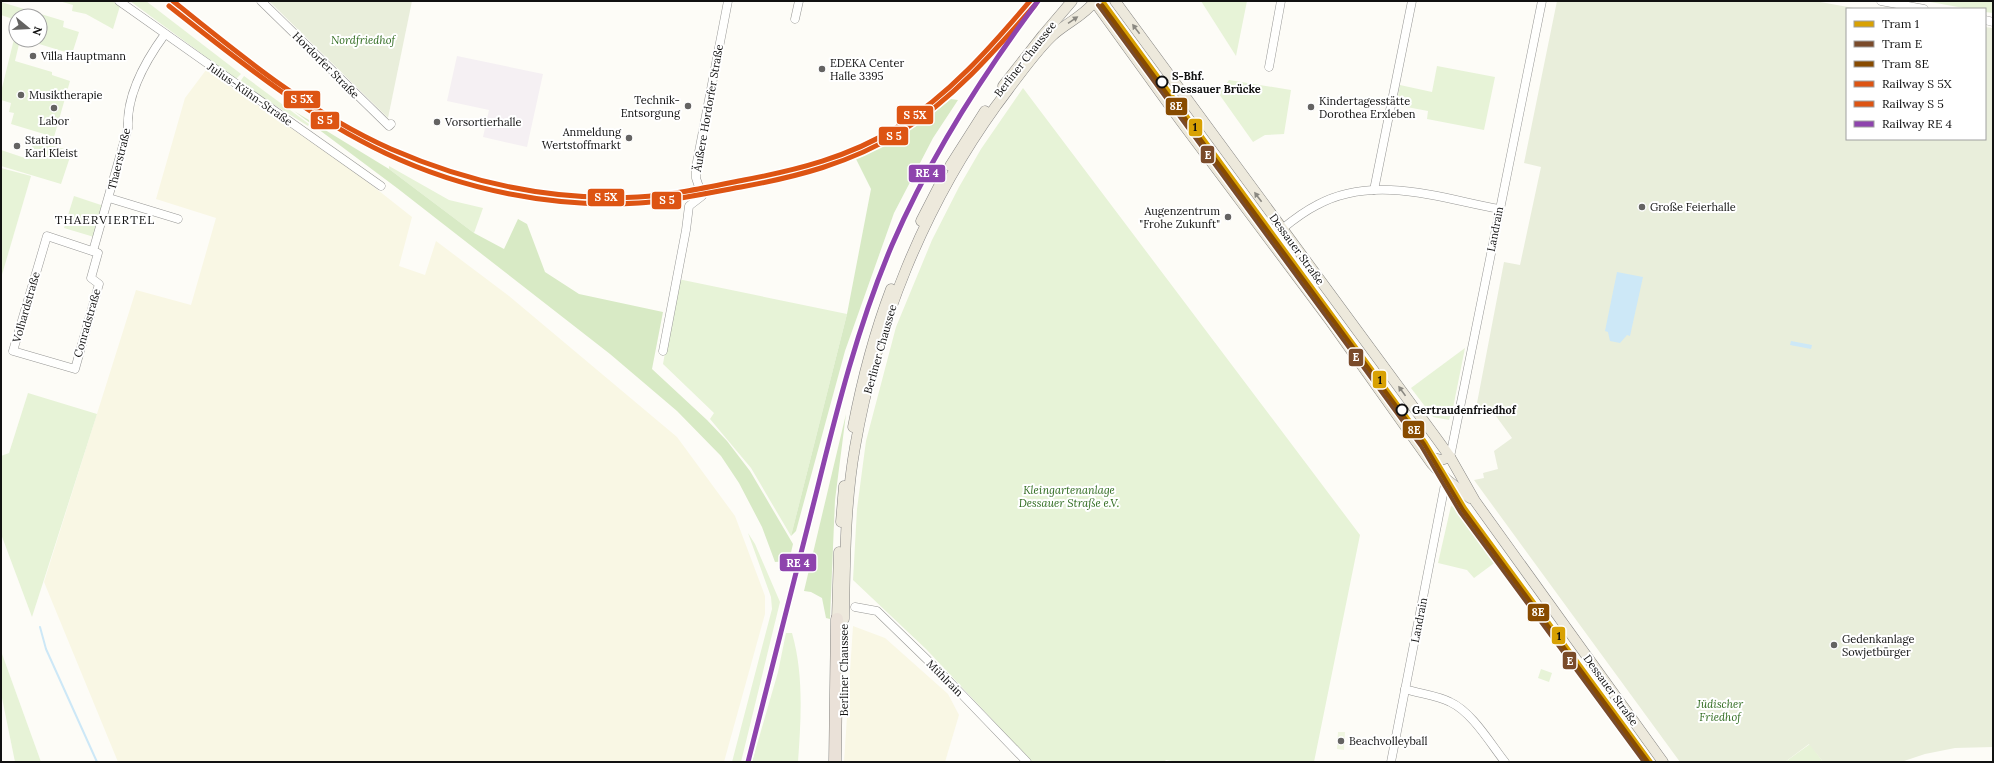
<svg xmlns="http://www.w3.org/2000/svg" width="1994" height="763" font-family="Lora,serif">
	<rect width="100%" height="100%" fill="#fdfcf7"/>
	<polygon fill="#f5f0f3" points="457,56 543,74 527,147 483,137 489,110 447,101"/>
	<g fill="#f9f7e4">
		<polygon points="206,70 350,168 412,217 399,266 425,275 436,241 509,296 677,437 735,516 765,596 765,614 724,762 118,762 44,582 136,290 191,305 216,218 156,199 185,98"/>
		<polygon points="853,626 885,638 948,694 959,715 945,762 844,762"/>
	</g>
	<g fill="#e7f3d7">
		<polygon points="59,1 112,1 120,6 113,29 86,14 72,11 73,5"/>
		<polygon points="130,1 146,1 241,74 236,79"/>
		<polygon points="1201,1 1247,1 1236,56"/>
		<polygon points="1925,1 1993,1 1993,13 1985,12 1985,9 1969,9"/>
		<polygon points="1,2 64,21 63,27 79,32 72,54 26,40 40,40 40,16 16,16 16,20 1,15"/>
		<polygon points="16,31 16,40 20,40 15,61 52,72 52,75 70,81 54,137 11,124 14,113 9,112 11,103 1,100 1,92"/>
		<polygon points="1437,66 1495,77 1484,130 1427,119 1428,111 1396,105 1400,85 1432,92"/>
		<polygon points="244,76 309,124 308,126 239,83"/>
		<polygon points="1229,80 1291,90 1284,134 1265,135 1253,142 1219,94"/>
		<polygon points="1023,88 1360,535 1314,762 1178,762 1166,760 1164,762 1032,762 926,649 853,580 857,509 866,441 896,327 932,240 959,187 981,149"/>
		<polygon points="34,141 72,151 61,184 1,166 1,150 28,159"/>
		<polygon points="389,166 449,200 483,208 474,233 389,169"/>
		<polygon points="1,168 31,176 1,278"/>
		<polygon points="74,196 104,206 94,237 64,228"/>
		<polygon points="678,279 847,314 791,536 751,468 710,419 714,413 663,364"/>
		<polygon points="1465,348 1453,408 1449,420 1433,417 1411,388"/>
		<polygon points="28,393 97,414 32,617 1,534 1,456 9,453"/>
		<polygon points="1451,506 1459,509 1497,561 1474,578 1467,570 1438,563"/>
		<polygon points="748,533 755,544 780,602 741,762 732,762 772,609 771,597"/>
		<path d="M786 633H792C804 675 801 719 798 762H752L778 672Z"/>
		<polygon points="1,651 41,762 15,762 1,693"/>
		<polygon points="1541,669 1552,673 1549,682 1538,678"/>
		<polygon points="1810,744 1823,762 1785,762"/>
	</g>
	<g fill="#d8eac5">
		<path d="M951 99 958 100 933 138 894 213 845 351 796 531 791 536 847 314 871 189 856 159C891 143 922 124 951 99Z"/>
		<polygon points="294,111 389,169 474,233 504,249 518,219 527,224 545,272 579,294 663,312 652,369 707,420 727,441 750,471 793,544 789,561 775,562 762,527 739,483 721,456 677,411 610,354 397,188"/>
		<polygon points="846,414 835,500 830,619 826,618 822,598 811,592 804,591"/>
	</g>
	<g fill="#e9eedb">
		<polygon points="269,1 412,1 388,118"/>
		<polygon points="1557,1 1815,1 1859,9 1847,9 1847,139 1985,139 1985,27 1993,28 1993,747 1955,748 1925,754 1901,762 1823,762 1809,744 1785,762 1680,762 1474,480 1484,478 1483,473 1498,469 1494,451 1512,438 1493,412 1486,414 1477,403 1504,262 1520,265 1541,167 1524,163"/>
	</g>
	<polygon fill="#f0f6e1" points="1338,732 1345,732 1344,750 1337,749"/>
	<g fill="#cde8f7">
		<polygon points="1617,272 1643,277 1630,336 1627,335 1620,343 1610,341 1608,332 1605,331"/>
		<polygon points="1791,341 1812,345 1811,349 1790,345"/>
	</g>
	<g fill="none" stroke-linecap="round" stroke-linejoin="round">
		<polyline stroke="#cde8f7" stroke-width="2" points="40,627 46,649 97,762"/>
		<g stroke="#979795" stroke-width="9">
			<g id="minor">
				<polyline points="119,1 381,186"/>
				<polyline points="261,1 389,126 391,124"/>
				<polyline points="1881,1 1924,9"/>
				<polyline points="795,19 799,1"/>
				<polyline points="1985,20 1993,22"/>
				<polyline points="1269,67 1281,1"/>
				<polyline points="1374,190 1412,1"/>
				<polyline points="109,198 178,219"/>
				<path d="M1282 229C1293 220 1305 211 1317 205 1374 174 1440 198 1499 209"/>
				<polygon points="47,236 98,253 91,278 99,284 75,369 13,351"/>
				<path d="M93 251 128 128C126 94 146 60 165 34"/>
				<polyline points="663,351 686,230 689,206 702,196 696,178 696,167 728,1"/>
				<polyline points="1450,457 1542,1"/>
				<polyline points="855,607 877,611 947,679 1027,762"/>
				<path d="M1405 689C1420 694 1436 695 1450 702 1472 712 1490 743 1505 762"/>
				<polyline points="1391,762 1446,479"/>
			</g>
		</g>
		<g stroke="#858482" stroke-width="11">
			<g id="major">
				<polyline points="1094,1 1180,120 1331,322 1432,464 1446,479 1470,498"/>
				<polyline points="1115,1 1437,439 1450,457 1475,501 1663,762"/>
				<polyline points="1003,86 1043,35 1072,1"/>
				<polyline points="950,166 985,111"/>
				<polyline points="921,221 941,182"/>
				<path d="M853 427C862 380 874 334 891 289"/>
				<polyline points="1427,456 1441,460 1450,457"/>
				<polyline points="841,522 844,486"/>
				<polyline points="837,619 839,552"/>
				<path d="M844 619C845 562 845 503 855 447 876 325 924 206 996 106 1012 85 1033 54 1052 36 1066 23 1084 16 1095 1"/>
			</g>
		</g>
		<g stroke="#858482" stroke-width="13">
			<polyline id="highway" points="835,762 837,619"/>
		</g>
		<use href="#minor" stroke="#fffffe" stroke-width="8"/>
		<use href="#major" stroke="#ede9dc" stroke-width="10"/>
		<use href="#highway" stroke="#eae1d8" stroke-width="12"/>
		<polyline stroke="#d9c6c7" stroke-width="1" points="1361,354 1378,372"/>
		<g stroke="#fff" stroke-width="8">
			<path id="rail-1" d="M173 1C241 56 310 113 391 149 469 183 552 201 638 197 673 195 709 187 744 180 797 170 849 157 896 128 949 95 990 48 1030 1"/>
		</g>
		<g stroke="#fff" stroke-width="8">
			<path id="rail-2" d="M169 6C238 60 305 115 385 153 463 190 552 208 639 203 673 201 707 193 741 187 796 177 851 163 899 133 952 100 994 52 1035 5"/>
		</g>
		<g stroke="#fff" stroke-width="8">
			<path id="rail-3" d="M748 762C771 673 793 583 816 494 837 409 858 325 892 245 930 157 981 77 1038 1"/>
		</g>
		<use href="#rail-1" stroke="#dd5413" stroke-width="5"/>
		<use href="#rail-2" stroke="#dd5413" stroke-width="5"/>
		<use href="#rail-3" stroke="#8e44ad" stroke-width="5"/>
		<g stroke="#fff" stroke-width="7">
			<polyline id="tram-1" points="1103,1 1426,443 1465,508 1651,762"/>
		</g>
		<g stroke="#fff" stroke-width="7">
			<polyline id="tram-2" points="1098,5 1421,446 1460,512 1644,762"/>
		</g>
		<g stroke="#fff" stroke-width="7">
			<polyline id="tram-3" points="1102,5 1424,444 1463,510 1648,762"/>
		</g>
		<use href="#tram-1" stroke="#d8a103" stroke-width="4"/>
		<use href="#tram-2" stroke="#7a4b2a" stroke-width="4"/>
		<use href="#tram-3" stroke="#884b00" stroke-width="4"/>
	</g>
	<defs><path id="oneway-solid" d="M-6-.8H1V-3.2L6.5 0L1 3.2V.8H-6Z"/></defs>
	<g fill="#8a8881">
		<use href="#oneway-solid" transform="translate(1073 20) rotate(-34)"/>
		<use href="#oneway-solid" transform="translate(1136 29) rotate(-127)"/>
		<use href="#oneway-solid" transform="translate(1258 197) rotate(-127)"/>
		<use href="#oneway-solid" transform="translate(1402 391) rotate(-126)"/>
	</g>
	<g fill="#646362" stroke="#fff" stroke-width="1.5">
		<circle cx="33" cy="56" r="4"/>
		<circle cx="822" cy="69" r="4"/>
		<circle cx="21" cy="95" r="4"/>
		<circle cx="688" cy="106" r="4"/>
		<circle cx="1311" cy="107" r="4"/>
		<circle cx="54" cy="108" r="4"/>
		<circle cx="437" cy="122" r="4"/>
		<circle cx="629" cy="138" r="4"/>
		<circle cx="17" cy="146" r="4"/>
		<circle cx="1642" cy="207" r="4"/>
		<circle cx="1228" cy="217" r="4"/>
		<circle cx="1834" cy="645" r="4"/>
		<circle cx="1341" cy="741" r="4"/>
	</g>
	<g fill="#fff" stroke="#111" stroke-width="2">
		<circle cx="1162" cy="82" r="5.5"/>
		<circle cx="1402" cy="410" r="5.5"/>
	</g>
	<g text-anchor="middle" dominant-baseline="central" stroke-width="4" stroke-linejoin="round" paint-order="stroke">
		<g font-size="11" font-style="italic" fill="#2f6b1f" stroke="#fff">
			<text x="363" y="40">Nordfriedhof</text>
			<text x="1069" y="490">Kleingartenanlage<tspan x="1069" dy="13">Dessauer Straße e.V.</tspan></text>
			<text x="1720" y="704">Jüdischer<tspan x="1720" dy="13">Friedhof</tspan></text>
		</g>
		<g font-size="11" fill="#111" stroke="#fff" text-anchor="start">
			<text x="41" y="56">Villa Hauptmann</text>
			<text x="830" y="63">EDEKA Center<tspan x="830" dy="13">Halle 3395</tspan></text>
			<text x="29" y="95">Musiktherapie</text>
			<text x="680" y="100" text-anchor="end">Technik-<tspan x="680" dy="13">Entsorgung</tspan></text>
			<text x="1319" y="101">Kindertagesstätte<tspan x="1319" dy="13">Dorothea Erxleben</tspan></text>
			<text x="54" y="121" text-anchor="middle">Labor</text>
			<text x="445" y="122">Vorsortierhalle</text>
			<text x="621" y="132" text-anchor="end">Anmeldung<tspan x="621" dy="13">Wertstoffmarkt</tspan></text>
			<text x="25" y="140">Station<tspan x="25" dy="13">Karl Kleist</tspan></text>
			<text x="1650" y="207">Große Feierhalle</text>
			<text x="1220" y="211" text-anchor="end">Augenzentrum<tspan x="1220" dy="13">"Frohe Zukunft"</tspan></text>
			<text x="1842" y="639">Gedenkanlage<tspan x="1842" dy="13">Sowjetbürger</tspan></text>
			<text x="1349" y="741">Beachvolleyball</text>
		</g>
		<g font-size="11" fill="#111" stroke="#fff">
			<text transform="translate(1025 59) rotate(-52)">Berliner Chaussee</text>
			<text transform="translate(326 65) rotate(45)">Hordorfer Straße</text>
			<text transform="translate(250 94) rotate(35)">Julius-Kühn-Straße</text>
			<text transform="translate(708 108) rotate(-80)">Äußere Hordorfer Straße</text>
			<text transform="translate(119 159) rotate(-76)">Thaerstraße</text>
			<text transform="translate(1495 229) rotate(-79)">Landrain</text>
			<text transform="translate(1297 249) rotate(54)">Dessauer Straße</text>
			<text transform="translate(26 307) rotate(-74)">Volhardstraße</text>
			<text transform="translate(87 323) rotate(-74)">Conradstraße</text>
			<text transform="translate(880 349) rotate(-74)">Berliner Chaussee</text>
			<text transform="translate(1419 620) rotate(-79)">Landrain</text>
			<text transform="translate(844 670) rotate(-90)">Berliner Chaussee</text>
			<text transform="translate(945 678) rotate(45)">Mühlrain</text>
			<text transform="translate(1611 690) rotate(54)">Dessauer Straße</text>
		</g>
		<g font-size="11" font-weight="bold" fill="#111" stroke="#fff" text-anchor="start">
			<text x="1172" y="76">S-Bhf.<tspan x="1172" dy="13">Dessauer Brücke</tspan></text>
			<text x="1412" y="410">Gertraudenfriedhof</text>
		</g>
		<g font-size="12" letter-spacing="1" fill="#111" stroke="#fff">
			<text x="105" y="219">THAERVIERTEL</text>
		</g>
	</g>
	<g stroke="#fff" stroke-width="1.5">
		<rect x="283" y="90" width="38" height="19" rx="4" fill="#dd5413"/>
		<rect x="1165" y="97" width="23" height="19" rx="4" fill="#884b00"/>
		<rect x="896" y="105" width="38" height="20" rx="4" fill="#dd5413"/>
		<rect x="310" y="111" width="30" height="19" rx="4" fill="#dd5413"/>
		<rect x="1188" y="118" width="15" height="19" rx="4" fill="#d8a103"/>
		<rect x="878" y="126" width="31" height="20" rx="4" fill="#dd5413"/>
		<rect x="1200" y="145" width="15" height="19" rx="4" fill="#7a4b2a"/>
		<rect x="908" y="164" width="38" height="19" rx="4" fill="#8e44ad"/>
		<rect x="587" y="188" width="38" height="19" rx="4" fill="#dd5413"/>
		<rect x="651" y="191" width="31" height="19" rx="4" fill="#dd5413"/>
		<rect x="1348" y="348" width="16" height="19" rx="4" fill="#7a4b2a"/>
		<rect x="1372" y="370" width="15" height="19" rx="4" fill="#d8a103"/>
		<rect x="1402" y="420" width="23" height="19" rx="4" fill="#884b00"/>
		<rect x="779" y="553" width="38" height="19" rx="4" fill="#8e44ad"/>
		<rect x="1527" y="603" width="23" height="19" rx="4" fill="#884b00"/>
		<rect x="1551" y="626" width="15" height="19" rx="4" fill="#d8a103"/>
		<rect x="1562" y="651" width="15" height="19" rx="4" fill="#7a4b2a"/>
	</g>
	<g font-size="11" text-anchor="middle" font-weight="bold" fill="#fff">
		<text x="302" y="103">S 5X</text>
		<text x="1176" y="110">8E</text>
		<text x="915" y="119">S 5X</text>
		<text x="325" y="124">S 5</text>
		<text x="894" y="140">S 5</text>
		<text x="1208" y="159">E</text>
		<text x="927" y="177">RE 4</text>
		<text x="606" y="201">S 5X</text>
		<text x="667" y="204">S 5</text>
		<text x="1356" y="361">E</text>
		<text x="1414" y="434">8E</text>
		<text x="798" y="567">RE 4</text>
		<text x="1538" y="616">8E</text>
		<text x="1570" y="665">E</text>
	</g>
	<g font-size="11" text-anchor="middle" font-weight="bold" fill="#111">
		<text x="1195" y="131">1</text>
		<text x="1380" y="384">1</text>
		<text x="1559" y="640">1</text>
	</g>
	<rect width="1994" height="763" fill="none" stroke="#111111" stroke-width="4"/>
	<rect x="1846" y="8" width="140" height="132" fill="#ffffff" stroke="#a0a0a0"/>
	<rect x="1854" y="21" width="20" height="6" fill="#d8a103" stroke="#a0a0a0"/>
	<text x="1882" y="28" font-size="12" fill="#111111">Tram 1</text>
	<rect x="1854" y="41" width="20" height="6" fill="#7a4b2a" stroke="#a0a0a0"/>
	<text x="1882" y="48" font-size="12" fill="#111111">Tram E</text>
	<rect x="1854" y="61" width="20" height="6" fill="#884b00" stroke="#a0a0a0"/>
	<text x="1882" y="68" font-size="12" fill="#111111">Tram 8E</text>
	<rect x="1854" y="81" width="20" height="6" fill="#dd5413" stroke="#a0a0a0"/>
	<text x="1882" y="88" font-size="12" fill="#111111">Railway S 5X</text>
	<rect x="1854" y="101" width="20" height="6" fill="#dd5413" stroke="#a0a0a0"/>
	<text x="1882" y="108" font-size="12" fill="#111111">Railway S 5</text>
	<rect x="1854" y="121" width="20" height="6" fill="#8e44ad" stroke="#a0a0a0"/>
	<text x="1882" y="128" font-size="12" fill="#111111">Railway RE 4</text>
	<g transform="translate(28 28) rotate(108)"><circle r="19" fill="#ffffff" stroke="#a0a0a0"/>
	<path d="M0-3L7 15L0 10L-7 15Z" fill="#646362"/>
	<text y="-6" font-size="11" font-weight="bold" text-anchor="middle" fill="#111111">N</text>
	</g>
</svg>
